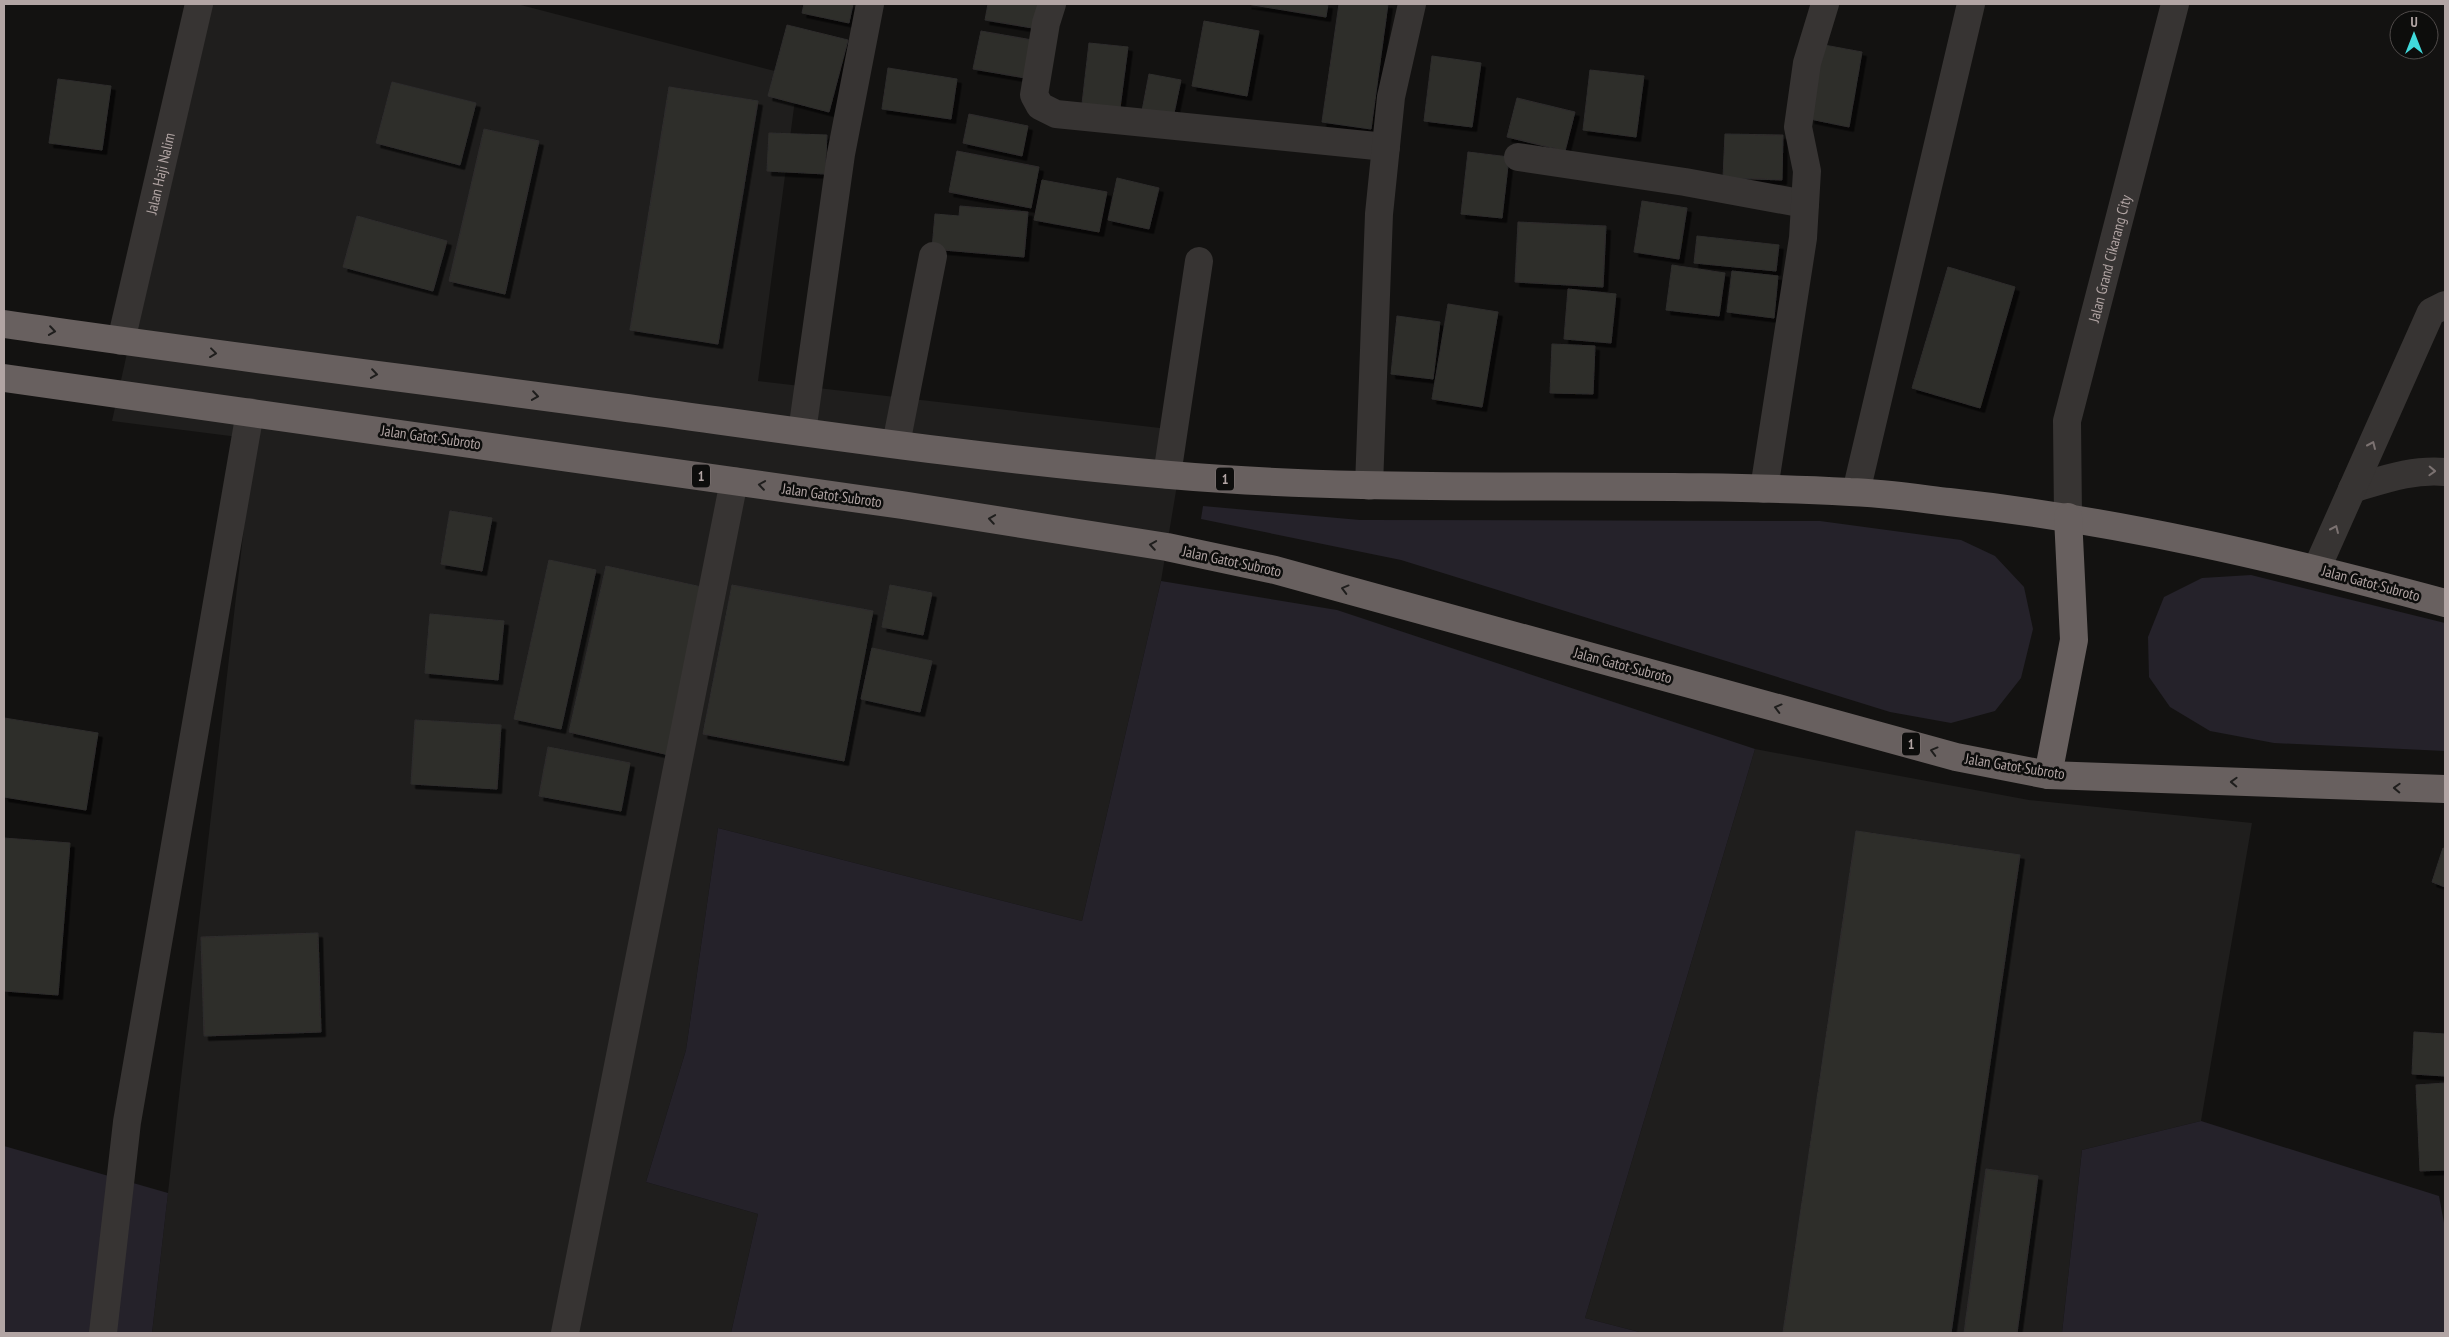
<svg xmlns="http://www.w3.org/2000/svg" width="2449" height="1337" font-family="'PT Sans Narrow',sans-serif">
	<defs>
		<filter id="shadow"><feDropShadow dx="4.5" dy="4.5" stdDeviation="0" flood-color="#0009"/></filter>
	</defs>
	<rect width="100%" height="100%" fill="#131211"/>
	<g fill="#1f1e1d">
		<polygon points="204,4 517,4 798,77 758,381 1186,431 1161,581 1082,921 718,828 686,1050 646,1182 758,1214 731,1333 152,1333 254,439 112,421"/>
		<polygon points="1755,749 2029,800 2252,823 2201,1121 2082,1150 2062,1333 1643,1333 1585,1318"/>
	</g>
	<g fill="#25222a">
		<polygon points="1203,506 1360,520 1820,521 1961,540 1995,556 2024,587 2033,629 2021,678 1995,711 1951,723 1890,712 1401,560 1201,519"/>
		<polygon points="2251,575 2445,623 2445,751 2274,743 2210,731 2170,707 2149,677 2148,637 2164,597 2202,578"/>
		<polygon points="1161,581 1337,610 1755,749 1585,1318 1643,1333 731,1333 758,1214 646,1182 686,1050 718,828 1082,921"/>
		<polygon points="2201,1121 2439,1196 2445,1228 2445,1333 2062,1333 2082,1150"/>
		<polygon points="4,1146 168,1193 152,1333 4,1333"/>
	</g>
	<g fill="#2e2d2c" stroke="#2e2d2c" filter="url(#shadow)">
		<polygon points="804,4 853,4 849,23 802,13"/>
		<polygon points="988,4 1042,4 1038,29 985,20"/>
		<polygon points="1247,4 1328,4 1326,17"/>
		<polygon points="1339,4 1388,4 1371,129 1322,122"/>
		<polygon points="1204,21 1259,31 1247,96 1192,86"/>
		<polygon points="787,25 848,40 829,112 768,96"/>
		<polygon points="981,31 1038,41 1031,79 973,69"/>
		<polygon points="1089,43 1128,47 1120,108 1082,104"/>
		<polygon points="1824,45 1862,52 1849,127 1810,119"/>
		<polygon points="1432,56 1481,63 1472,127 1424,121"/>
		<polygon points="888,68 957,79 951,119 882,109"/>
		<polygon points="1590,70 1644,76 1636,137 1583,130"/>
		<polygon points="1149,74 1181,80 1173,118 1142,111"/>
		<polygon points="58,79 111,86 102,150 49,143"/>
		<polygon points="392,82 476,103 460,165 376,143"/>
		<polygon points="669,87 758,101 718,344 630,330"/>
		<polygon points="1517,98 1575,112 1565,151 1507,137"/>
		<polygon points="969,114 1028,126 1022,156 963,143"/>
		<polygon points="484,129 539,141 505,294 449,281"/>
		<polygon points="769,133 827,135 825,174 767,171"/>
		<polygon points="1725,134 1783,135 1782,180 1723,178"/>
		<polygon points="957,151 1039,167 1031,208 949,192"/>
		<polygon points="1468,152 1509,157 1502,218 1461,214"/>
		<polygon points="1117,178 1159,188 1149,229 1108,220"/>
		<polygon points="1042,180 1107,192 1099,232 1034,220"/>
		<polygon points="1642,201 1687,208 1679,259 1634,252"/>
		<polygon points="960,206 1028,212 1024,257 932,249 935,214 959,216"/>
		<polygon points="357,216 447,241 433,291 343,267"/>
		<polygon points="1518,222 1606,226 1603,287 1515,282"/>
		<polygon points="1697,236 1779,245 1776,271 1694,263"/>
		<polygon points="1672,265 1725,273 1719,316 1666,310"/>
		<polygon points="1948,267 2015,287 1980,408 1912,388"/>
		<polygon points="1732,271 1778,276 1774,318 1727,312"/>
		<polygon points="1568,289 1616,294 1611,343 1564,339"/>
		<polygon points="1448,304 1498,312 1482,407 1432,399"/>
		<polygon points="1397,316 1440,322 1433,379 1391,374"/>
		<polygon points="1552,344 1595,346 1593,394 1550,393"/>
		<polygon points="450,511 492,518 482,571 441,564"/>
		<polygon points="549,560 596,570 561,729 514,719"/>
		<polygon points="606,566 706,588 669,755 569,732"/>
		<polygon points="732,585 873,611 844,761 703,734"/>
		<polygon points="890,585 932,593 923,635 882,627"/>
		<polygon points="430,614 504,621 498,680 425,673"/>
		<polygon points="872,648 932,661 920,712 861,699"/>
		<polygon points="4,718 98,733 86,810 4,797"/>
		<polygon points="415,720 501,725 497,789 411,784"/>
		<polygon points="548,747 630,763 621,811 539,796"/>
		<polygon points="1856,831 2020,855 1951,1333 1783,1333"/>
		<polygon points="4,838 70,843 58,995 4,991"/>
		<polygon points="2443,848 2445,849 2445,887 2432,882"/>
		<polygon points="318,933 321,1032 204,1036 201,937"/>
		<polygon points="2414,1032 2445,1034 2445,1076 2412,1074"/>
		<polygon points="2445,1083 2445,1170 2420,1171 2416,1085"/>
		<polygon points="1986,1169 2038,1176 2017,1333 1964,1333"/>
	</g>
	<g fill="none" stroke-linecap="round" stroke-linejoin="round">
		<g stroke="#373433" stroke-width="28">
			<polyline points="1052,4 1046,23 1034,95 1040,106 1056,114 1386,147"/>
			<polyline points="1518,157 1685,182 1805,204"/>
			<path id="s1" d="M121 341 199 4"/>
			<polyline points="802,432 841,154 870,4"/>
			<polyline points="896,444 933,256"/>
			<polyline points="1167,475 1199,261"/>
			<polyline points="1369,486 1379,214 1391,97 1412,4"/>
			<polyline points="1764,489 1803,238 1807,171 1798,127 1807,63 1825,4"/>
			<path d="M2352 489C2383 480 2412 469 2445 472"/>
			<polyline points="1856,492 1971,4"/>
			<path id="s2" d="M2068 517 2067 421 2175 4"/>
			<polyline points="2317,568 2431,312 2445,305"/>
			<polyline points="103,1333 127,1122 250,412"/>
			<polyline points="565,1333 734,481"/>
		</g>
		<g stroke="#68605f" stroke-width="28">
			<path d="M4 324C216 355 429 381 642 410 817 434 993 460 1170 475 1396 495 1623 480 1850 492 1883 493 1916 498 1949 502 2117 520 2282 559 2445 603"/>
			<polyline points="4,378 902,505 1167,547 1275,570 1956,757 2048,775 2445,789"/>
			<polyline points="2048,775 2074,640 2068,517"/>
		</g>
	</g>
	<defs><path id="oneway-chevron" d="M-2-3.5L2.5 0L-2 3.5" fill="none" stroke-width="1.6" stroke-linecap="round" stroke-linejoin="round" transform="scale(1.25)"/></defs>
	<g stroke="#1f1e1d">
		<use href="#oneway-chevron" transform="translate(52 331) rotate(8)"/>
		<use href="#oneway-chevron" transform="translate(213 353) rotate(7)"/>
		<use href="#oneway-chevron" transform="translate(374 374) rotate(8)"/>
		<use href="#oneway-chevron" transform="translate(535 396) rotate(8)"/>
		<use href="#oneway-chevron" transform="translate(762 485) rotate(-172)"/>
		<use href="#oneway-chevron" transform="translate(992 519) rotate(-171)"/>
		<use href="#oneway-chevron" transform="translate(1153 545) rotate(-171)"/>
		<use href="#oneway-chevron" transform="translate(1345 589) rotate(-165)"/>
		<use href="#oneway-chevron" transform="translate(1778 708) rotate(-165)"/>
		<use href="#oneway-chevron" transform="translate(1934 751) rotate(-165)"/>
		<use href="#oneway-chevron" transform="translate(2234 782) rotate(-178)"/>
		<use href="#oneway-chevron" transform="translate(2397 788) rotate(-178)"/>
	</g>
	<g stroke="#7b7271">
		<use href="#oneway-chevron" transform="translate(2372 445) rotate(-66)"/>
		<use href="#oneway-chevron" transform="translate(2432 471) rotate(2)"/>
		<use href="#oneway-chevron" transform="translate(2335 529) rotate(-66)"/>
	</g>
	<g text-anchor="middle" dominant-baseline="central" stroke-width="5" stroke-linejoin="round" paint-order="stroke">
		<g fill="#0d0d0c" stroke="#807776" stroke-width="1">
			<rect x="692" y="464.5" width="18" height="23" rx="4"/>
			<rect x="1216" y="467.5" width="18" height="23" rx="4"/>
			<rect x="1902" y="732.5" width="18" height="23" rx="4"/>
		</g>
		<g font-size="14" font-weight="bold" fill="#b2a5a4">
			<text x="701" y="476">1</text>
			<text x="1225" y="479">1</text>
			<text x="1911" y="744">1</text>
		</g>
		<g font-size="15" fill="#b2a5a4" stroke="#0d0d0c">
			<text stroke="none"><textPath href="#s1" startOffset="172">Jalan Haji Nalim</textPath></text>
			<text stroke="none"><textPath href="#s2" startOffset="264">Jalan Grand Cikarang City</textPath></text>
			<text transform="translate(431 437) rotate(8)">Jalan Gatot Subroto</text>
			<text transform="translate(832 495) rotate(8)">Jalan Gatot Subroto</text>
			<text transform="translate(1232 561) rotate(12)">Jalan Gatot Subroto</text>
			<text transform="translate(2371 583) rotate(15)">Jalan Gatot Subroto</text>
			<text transform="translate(1623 665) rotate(15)">Jalan Gatot Subroto</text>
			<text transform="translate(2015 766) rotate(9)">Jalan Gatot Subroto</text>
		</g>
	</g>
	<rect width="2449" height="1337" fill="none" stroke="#b2a5a4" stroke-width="10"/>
	<g transform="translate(2414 35)"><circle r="24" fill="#0d0d0c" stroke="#4f4a49"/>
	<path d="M0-4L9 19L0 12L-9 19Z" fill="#40dadc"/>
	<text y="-8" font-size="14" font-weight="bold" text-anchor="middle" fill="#b2a5a4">U</text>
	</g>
</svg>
